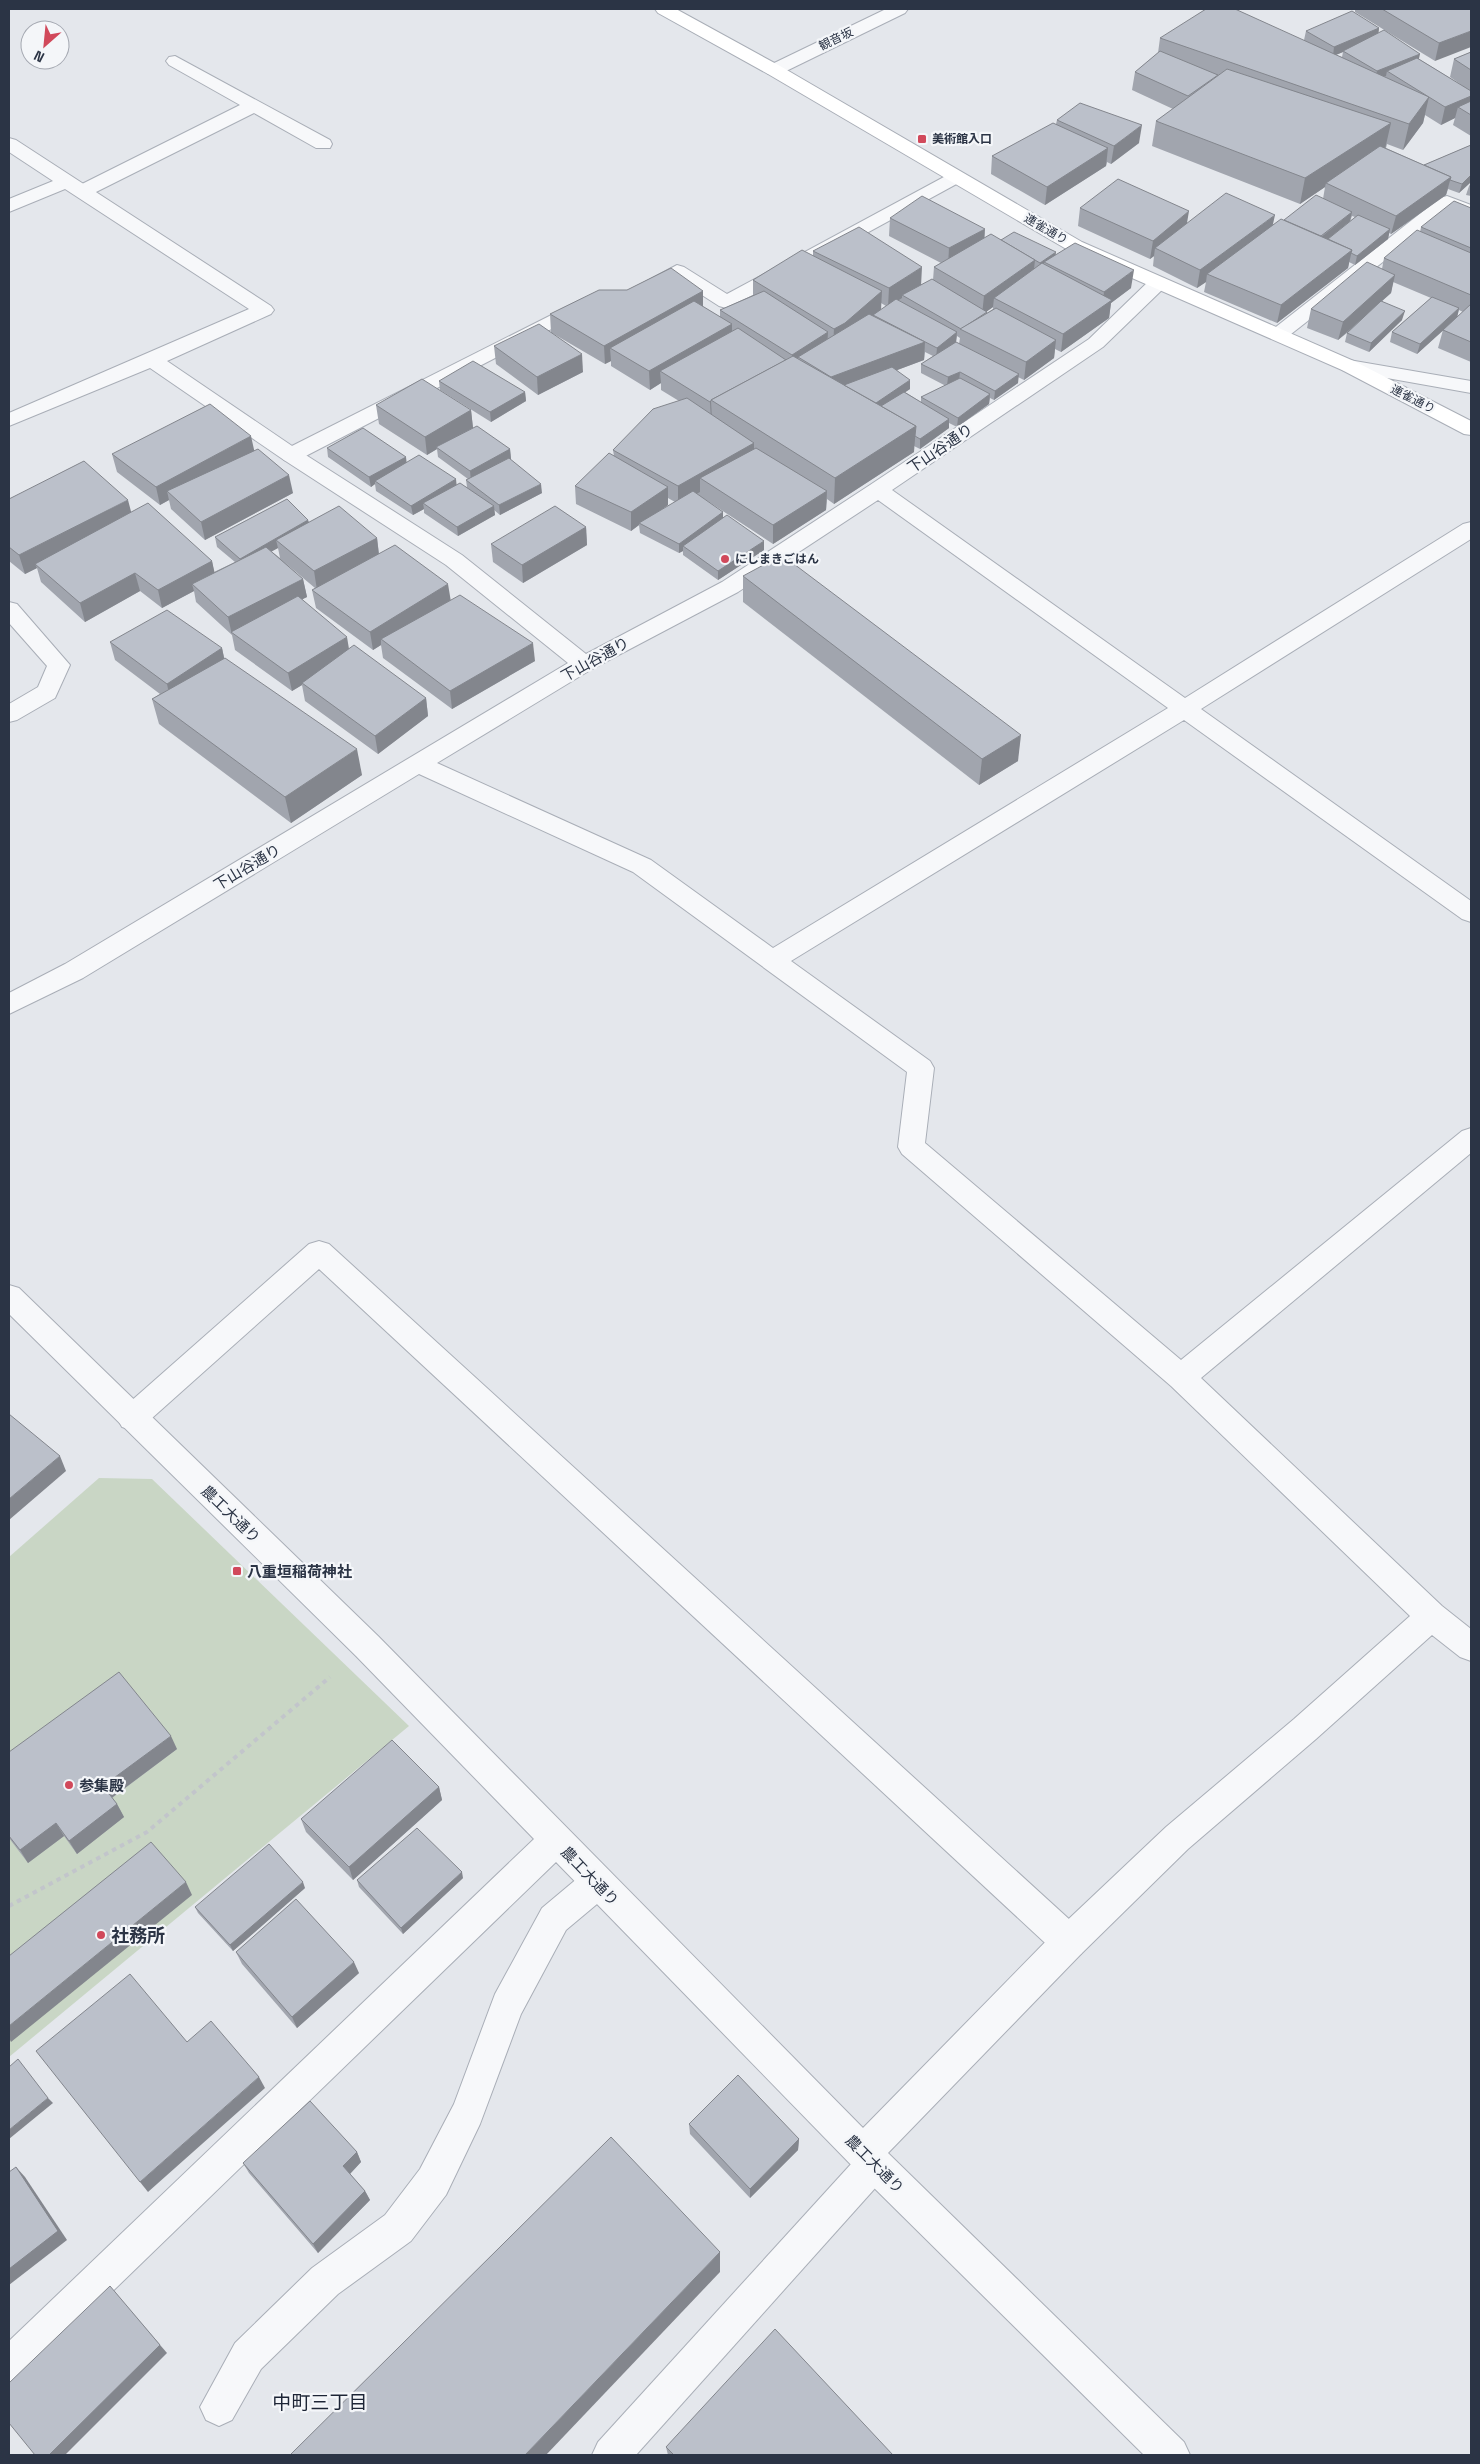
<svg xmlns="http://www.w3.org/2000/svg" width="1480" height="2464" font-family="'Space Grotesk','Noto Sans JP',sans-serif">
	<rect width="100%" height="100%" fill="#e4e7ec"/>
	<polygon fill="#c9d6c5" points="99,1478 152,1479 409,1726 9,2057 9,1557"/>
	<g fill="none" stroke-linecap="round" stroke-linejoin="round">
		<g stroke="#a9aeb7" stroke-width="2">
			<g id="lane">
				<polygon points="175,56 330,140 332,144 330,148 316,148 254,113 90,195 76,195 74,191 76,187 240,105 169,65 166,61 169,57"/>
				<path d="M955 171 962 173 964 177 962 181 733 306 726 308 719 306 677 279C665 287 652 298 638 294L635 290 638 286 677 265 684 267 727 294Z"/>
				<polygon points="583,299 590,301 593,305 590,309 298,460 291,462 284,460 280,455 284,450"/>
				<polygon points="319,1241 329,1244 1081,1930 1086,1942 1081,1954 1069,1958 1057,1954 319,1269 142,1427 132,1430 122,1427 117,1418 122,1409 309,1244"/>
				<polygon points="597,1867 609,1872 613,1883 609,1894 566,1930 521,2014 480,2124 446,2195 411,2241 338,2294 261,2369 232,2420 219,2426 206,2420 200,2407 235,2343 312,2268 385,2215 420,2169 454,2104 495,1994 542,1908 585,1872"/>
				<polygon points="874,2146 886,2152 892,2164 886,2176 636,2455 592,2455 598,2442 862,2152"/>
			</g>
		</g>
		<g stroke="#a9aeb7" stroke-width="2">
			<g id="street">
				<polygon points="886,9 908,9 905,13 780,74 768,74 765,70 768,66"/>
				<path d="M9 138 16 140 271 306 274 310 271 314 167 361 298 450 462 555 586 654 722 582 870 485 1089 339 1151 279 1158 277 1165 279 1168 283 1165 287 1103 347 892 490 1185 698 1463 524 1471 522V539L1201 709 1471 901V922L1462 919 1184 720 791 961 930 1061 934 1068 925 1143 1181 1360 1462 1131 1471 1128V1153L1201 1378 1442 1606 1471 1629V1661L1460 1657 1432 1635 1316 1739 1188 1849 1081 1954 888 2153 1184 2442 1190 2455H1144L862 2176 556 1862 22 2379 9 2384V2341L534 1839 356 1656 9 1314V1285L19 1288 378 1636 863 2128 1057 1930 1166 1827 1294 1719 1410 1616 1171 1386 902 1154 898 1147 907 1072 633 872 419 774 83 978 9 1014V993L65 964 568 663 446 565 284 460 150 368 9 426V413L249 309 65 189 9 212V199L53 181 9 152ZM878 500 1168 708 773 948 651 860 437 763 592 669 738 592Z"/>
				<polygon points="1447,196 1471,205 1471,218 1449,210 1286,338 1279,340 1272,338 1269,334 1272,330 1440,198"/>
				<polygon points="1349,360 1471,381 1471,393 1342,370 1339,366 1342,362"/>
				<polygon points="9,602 17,604 70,665 55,698 17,720 9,722 9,704 38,687 47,666 9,623"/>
			</g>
		</g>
		<g stroke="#a9aeb7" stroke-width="2">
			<polygon id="secondary" points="655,9 676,9 780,66 1082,242 1356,362 1471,421 1471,435 1464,434 1342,370 1068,250 768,74 658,13"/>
		</g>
		<polyline stroke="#c2c5cb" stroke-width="4" stroke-dasharray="4.5 4.5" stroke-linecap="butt" points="9,1906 147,1832 330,1677"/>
		<use href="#lane" fill="#f7f8fa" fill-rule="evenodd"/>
		<use href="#street" fill="#f7f8fa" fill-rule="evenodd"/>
		<use href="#secondary" fill="#fff" fill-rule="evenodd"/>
	</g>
	<g fill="#a1a5ae" fill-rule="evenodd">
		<polygon points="1355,9 1471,9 1435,61 1355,12"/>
		<path d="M1379 28 1378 33 1419 59 1463 86 1450 77 1454 59 1471 52V136L1453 125 1455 118 1441 125 1425 115 1423 123 1403 150 1387 144 1386 148 1424 165 1471 145V182L1459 193 1448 189 1446 195 1391 234 1389 233 1388 239 1355 265 1349 262 1348 268 1277 323 1204 292 1206 282 1197 288 1153 266 1154 256 1150 259 1078 226 1080 208 1187 223 1273 225 1284 220 1323 199 1325 187 1300 204 1152 146 1156 121 1173 109 1132 90 1135 72 1158 53 1160 38 1304 40 1306 31ZM1343 52 1342 57 1336 55ZM1352 216 1355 217 1350 221Z"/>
		<polygon points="1057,120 1139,143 1111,164 1107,162 1106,166 1045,205 991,174 992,156 1056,124"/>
		<polygon points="1471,183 1471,196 1466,195 1469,186"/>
		<path d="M1471 208V362L1438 348 1443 330 1417 354 1390 342 1392 332 1431 298 1393 282 1391 293 1382 301 1402 320 1369 352 1345 342 1347 333 1338 340 1307 328 1311 309 1382 269 1384 258 1420 232 1421 227ZM1459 310 1463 312 1457 317Z"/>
		<path d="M890 218 984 238 1001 240 1056 255 1131 288 1111 303 1109 318 1061 352 1055 349 1054 358 1024 380 1018 377V383L994 400 990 398 989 404 957 427 949 423V428L920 449 914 446V452L834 504 827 499 826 510 773 544 703 498 723 512V518L764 550 718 580 683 555V551L679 553 640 533 639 525 631 531 576 504 575 486 614 456 613 450 679 401 661 390V383L650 390 611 366V361L605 364 552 333 583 372 538 395 496 364 494 346 551 332 550 314 703 291V307L720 317V310L753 295V280L813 256V251L921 285 933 280 934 267 941 263 889 236ZM881 303 886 306 881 310ZM993 307V309L987 313V311ZM957 336 960 338 959 344 952 345 956 342ZM925 352 933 356 921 364V373L946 386 921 397V402L905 392 910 389 897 370 924 360ZM668 498 675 502 660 511 668 505Z"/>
		<polygon points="439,381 525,392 526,401 491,422 440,390"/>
		<polygon points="376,405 471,410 473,428 510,449 511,459 510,459 542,493 500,515 494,510 495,515 458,536 424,513 424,509 413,515 376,491 375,484 371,487 328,457 327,448 406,457 406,463 456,479 456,485 467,487 466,480 468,479 438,457 437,449 427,455 379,424"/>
		<polygon points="254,451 293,493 205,540 171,509 169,500 160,505 117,472 112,454"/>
		<path d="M9 499 131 512 212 561 214 572 235 562 217 547 215 537 308 520 309 522 377 538 379 554 450 600 535 661 452 709 383 658 381 645 373 650 316 608 312 590 315 588 284 562 303 579 307 597 302 599 349 649 426 698 428 716 378 754 305 701 302 685 292 691 235 650 232 635 196 602 194 591 162 608 140 591 85 622 41 582 37 568 25 574 9 561ZM278 548 280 558 271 551Z"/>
		<polygon points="586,527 587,545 523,583 493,562 491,544"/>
		<polygon points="743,576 1018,761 979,785 743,602"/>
		<polygon points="110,642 222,648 224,658 362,775 291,823 159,724 152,699 160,694 115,660"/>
		<polygon points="177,1749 112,1798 117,1804 124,1817 77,1854 64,1836 28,1863 9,1838 9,1752"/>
		<polygon points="439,1787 442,1800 353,1880 306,1832 301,1819"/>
		<polygon points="463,1878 403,1934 359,1887 357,1880"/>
		<polygon points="305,1888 233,1951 198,1913 195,1907"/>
		<polygon points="236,1952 359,1973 297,2028 242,1964"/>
		<polygon points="689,2124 799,2139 798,2150 750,2198 690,2134"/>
		<polygon points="357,2152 361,2162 350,2174 365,2191 370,2200 318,2253 249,2173 243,2163"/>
		<polygon points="666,2447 893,2455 668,2455"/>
	</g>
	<g fill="#83868d">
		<polygon points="1379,28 1378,37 1343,51 1343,52 1333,56 1334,47"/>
		<polygon points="1471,31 1471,47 1435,61 1439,43"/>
		<polygon points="1420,54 1418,63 1387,71 1386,76 1375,80 1377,71"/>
		<polygon points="1471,96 1471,112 1458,107 1455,118 1441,125 1445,107"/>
		<polygon points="1429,97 1423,123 1403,150 1409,124"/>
		<polygon points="1391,123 1385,149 1326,183 1325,187 1300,204 1305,178"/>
		<polygon points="1142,125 1139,143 1111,164 1114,146"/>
		<polygon points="1108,148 1106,166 1045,205 1047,187"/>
		<polygon points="1471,175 1471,182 1459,193 1462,184"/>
		<polygon points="1451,177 1446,195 1391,234 1396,216"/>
		<polygon points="1189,211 1186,229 1155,248 1154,256 1150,259 1153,241"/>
		<polygon points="1352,212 1350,221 1318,247 1320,238"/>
		<polygon points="1275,215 1271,233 1207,274 1206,282 1197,288 1200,270"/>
		<polygon points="985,229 984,248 948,267 949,248"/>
		<polygon points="1390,229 1388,239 1355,265 1357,256"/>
		<polygon points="1352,250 1348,268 1277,323 1281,305"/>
		<polygon points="1056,252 1055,262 1044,262 1044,269 1039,272 1040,263"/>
		<polygon points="1035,260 1033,278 994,298 993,307 982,315 984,296"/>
		<polygon points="922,267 921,286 902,295 902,298 888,307 889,288"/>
		<polygon points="1134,270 1131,288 1111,303 1109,318 1061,352 1063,334 1102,307 1104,292"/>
		<polygon points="1395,275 1391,293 1338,340 1343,322"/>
		<polygon points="703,291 703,309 610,348 611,361 605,364 604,346"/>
		<polygon points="882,291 881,310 833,347 834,329"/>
		<polygon points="1459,308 1457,318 1417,354 1420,344"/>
		<polygon points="1405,311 1402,320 1369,352 1371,343"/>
		<polygon points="732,324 732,343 660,371 661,383 650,390 649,371"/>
		<polygon points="828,332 827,350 798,357 798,369 792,373 792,355"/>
		<polygon points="957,332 956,342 936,358 937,348"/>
		<polygon points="1056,340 1054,358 1024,380 1026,362"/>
		<polygon points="925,342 924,360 836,393 831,377"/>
		<polygon points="582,354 583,372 538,395 537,377"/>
		<polygon points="960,372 959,381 947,386 948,377"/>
		<polygon points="1019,374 1018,383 994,400 995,391"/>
		<polygon points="910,380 910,389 875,413 864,411"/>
		<polygon points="525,392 526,401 491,422 490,412"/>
		<polygon points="990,394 989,404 957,427 958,418"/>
		<polygon points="711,401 712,420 711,420 710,402"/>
		<polygon points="471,410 473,428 436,447 437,449 427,455 425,437"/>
		<polygon points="949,419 949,428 920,449 920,439"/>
		<polygon points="916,426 914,452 834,504 835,478"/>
		<polygon points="251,436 255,454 167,491 169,500 160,505 156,487"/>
		<polygon points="754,443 754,461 700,478 700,492 678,504 678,486"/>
		<polygon points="510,449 511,459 471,481 470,471"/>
		<polygon points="406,457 407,466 375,481 375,484 371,487 369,477"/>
		<polygon points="289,475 293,493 205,540 201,522"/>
		<polygon points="456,479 457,489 423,503 424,509 413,515 411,506"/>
		<polygon points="541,484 542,493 500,515 499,505"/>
		<polygon points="668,487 668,505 641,524 639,523 639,525 631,531 631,512"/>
		<polygon points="827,491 826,510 773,544 773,525"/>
		<polygon points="128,500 133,519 35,564 37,568 25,574 19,555"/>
		<polygon points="494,506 495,515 458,536 457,527"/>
		<polygon points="723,512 723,522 683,546 683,551 679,553 679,544"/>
		<polygon points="308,520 310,529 276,540 278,548 241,569 240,559"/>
		<polygon points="586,527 587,545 523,583 522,565"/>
		<polygon points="377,538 379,556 317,590 314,571"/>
		<polygon points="764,541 764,550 718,580 718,571"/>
		<polygon points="212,561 216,579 192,584 194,591 162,608 158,590"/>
		<polygon points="135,573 140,591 85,622 80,603"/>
		<polygon points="303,579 307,597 234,634 231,632 232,635 228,617"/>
		<polygon points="448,584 451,602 381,639 381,645 373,650 370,632"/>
		<polygon points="347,637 350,655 302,683 302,685 292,691 288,673"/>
		<polygon points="533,643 535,661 452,709 450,691"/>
		<polygon points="222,648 226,667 171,703 167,684"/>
		<polygon points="426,698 428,716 378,754 375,736"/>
		<polygon points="1021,735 1018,761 979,785 982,759"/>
		<polygon points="357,749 362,775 291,823 285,797"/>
		<polygon points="60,1456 66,1471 9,1520 9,1499"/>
		<polygon points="171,1736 177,1749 110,1799 103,1786"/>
		<polygon points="439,1787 442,1800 353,1880 349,1867"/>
		<polygon points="117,1804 124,1817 77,1854 69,1841"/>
		<polygon points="56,1823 64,1836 28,1863 20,1850"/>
		<polygon points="462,1872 463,1878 403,1934 401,1928"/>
		<polygon points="186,1882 192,1895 11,2042 9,2038 9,2026"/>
		<polygon points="303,1882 305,1888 233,1951 230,1945"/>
		<polygon points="354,1962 359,1973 297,2028 292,2017"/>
		<polygon points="259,2077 265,2088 148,2192 140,2182"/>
		<polygon points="48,2098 53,2103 9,2139 9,2130"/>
		<polygon points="799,2139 798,2150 750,2198 750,2189"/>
		<polygon points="357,2152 361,2162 348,2176 343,2166"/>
		<polygon points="16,2167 25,2177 67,2240 9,2285 9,2269"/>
		<polygon points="365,2191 370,2200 318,2253 313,2244"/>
		<polygon points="720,2252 720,2272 546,2455 525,2455"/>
		<polygon points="117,2295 167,2353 65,2455 49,2455"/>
	</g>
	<g fill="#bbc0ca" stroke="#83868d">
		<polygon points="1206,9 1235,9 1429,97 1409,124 1160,38"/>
		<polygon points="1382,9 1471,9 1471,31 1439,43"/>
		<polygon points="1352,11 1379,28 1334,47 1306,31"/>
		<polygon points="1384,30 1420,54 1377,71 1343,51"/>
		<polygon points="1160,51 1218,75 1188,96 1135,72"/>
		<polygon points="1471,52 1471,70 1454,59"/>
		<polygon points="1417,58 1471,91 1471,96 1445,107 1387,71"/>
		<polygon points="1227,69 1391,123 1305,178 1156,121"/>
		<polygon points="1471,101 1471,115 1458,107"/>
		<polygon points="1080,103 1142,125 1114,146 1057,120"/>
		<polygon points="1053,123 1108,148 1047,187 992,156"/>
		<polygon points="1471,145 1471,175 1462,184 1450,180 1451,177 1424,165"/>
		<polygon points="1380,146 1451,177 1396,216 1326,183"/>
		<polygon points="1118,179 1189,211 1153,241 1080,208"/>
		<polygon points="1226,193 1275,215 1200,270 1155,248"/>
		<polygon points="1316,195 1352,212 1321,236 1284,220"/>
		<polygon points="922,196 985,229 949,248 890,218"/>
		<polygon points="1454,201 1471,208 1471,248 1421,227"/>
		<polygon points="1358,215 1390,229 1357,256 1351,253 1352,250 1328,239"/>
		<polygon points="1281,219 1352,250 1281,305 1207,274"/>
		<polygon points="859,227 922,267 889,288 813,251"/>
		<polygon points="1417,230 1471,253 1471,295 1384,258"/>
		<polygon points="1014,232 1056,252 1040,263 1001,240"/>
		<polygon points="991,234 1035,260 984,296 934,267"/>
		<polygon points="1075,243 1134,270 1104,292 1044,262"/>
		<polygon points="802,250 882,291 845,323 834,329 753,280"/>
		<polygon points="1367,262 1395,275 1343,322 1311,309"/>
		<polygon points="1042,263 1112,300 1063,334 994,298"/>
		<polygon points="671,268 703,291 604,346 550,314 599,290 627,290"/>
		<polygon points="932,279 987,312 961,329 902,295"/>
		<polygon points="764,291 828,332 792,355 720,310"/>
		<polygon points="1432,297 1459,308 1420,344 1392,332"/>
		<polygon points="896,299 957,332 937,348 873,315"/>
		<polygon points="694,301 732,324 649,371 610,348"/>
		<polygon points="1381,301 1405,311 1371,343 1347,333"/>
		<polygon points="1471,304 1471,342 1443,330"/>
		<polygon points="996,308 1056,340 1026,362 960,329"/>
		<polygon points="869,314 925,342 831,377 798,357"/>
		<polygon points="539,324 582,354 537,377 494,346"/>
		<polygon points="738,328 786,360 711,400 711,401 710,402 660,371"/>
		<polygon points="956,342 1019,374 995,391 960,372 948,377 921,364"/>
		<polygon points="793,356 916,426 835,478 711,400"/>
		<polygon points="473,361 525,392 490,412 439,381"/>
		<polygon points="892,367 910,380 876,403 844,385"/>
		<polygon points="960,378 990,394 958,418 921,397"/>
		<polygon points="422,379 471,410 425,437 376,405"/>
		<polygon points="904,392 949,419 920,439 915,436 916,426 881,406"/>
		<polygon points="687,398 754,443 678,486 613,450 653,409"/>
		<polygon points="210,404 251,436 156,487 112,454"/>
		<polygon points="477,426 510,449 470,471 436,447"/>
		<polygon points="363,428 406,457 369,477 327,448"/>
		<polygon points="756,448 827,491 773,525 700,478"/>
		<polygon points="258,449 289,475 201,522 167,491"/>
		<polygon points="609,453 668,487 631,512 575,486"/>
		<polygon points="419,455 456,479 411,506 375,481"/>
		<polygon points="509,458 541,484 499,505 466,480"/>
		<polygon points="84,461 128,500 19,555 9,547 9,499"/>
		<polygon points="460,483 494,506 457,527 423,503"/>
		<polygon points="693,491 723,512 679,544 639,523"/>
		<polygon points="287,499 308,520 240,559 215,537"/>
		<polygon points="148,503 212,561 158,590 135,573 80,603 35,564"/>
		<polygon points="339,506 377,538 314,571 276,540"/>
		<polygon points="555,506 586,527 522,565 491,544"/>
		<polygon points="727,515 764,541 718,571 683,546"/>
		<polygon points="395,545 448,584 370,632 312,590"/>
		<polygon points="266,547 303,579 228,617 192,584"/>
		<polygon points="782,555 1021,735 982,759 743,576"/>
		<polygon points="460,595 533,643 450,691 381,639"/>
		<polygon points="298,596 347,637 288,673 231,632"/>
		<polygon points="167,610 222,648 167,684 110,642"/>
		<polygon points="354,645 426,698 375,736 302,683"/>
		<polygon points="225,658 357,749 285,797 152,699"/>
		<polygon points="9,1414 60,1456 9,1499"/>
		<polygon points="119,1672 171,1736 103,1786 117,1804 69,1841 56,1823 20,1850 9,1836 9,1752"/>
		<polygon points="392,1740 439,1787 349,1867 301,1819"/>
		<polygon points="417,1828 462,1872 401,1928 357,1880"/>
		<polygon points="151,1842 186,1882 9,2026 9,1956"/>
		<polygon points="269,1844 303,1882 230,1945 195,1907"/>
		<polygon points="296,1899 354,1962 292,2017 236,1952"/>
		<polygon points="130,1974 187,2042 211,2021 259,2077 140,2182 36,2051"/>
		<polygon points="18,2059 48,2098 9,2130 9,2067"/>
		<polygon points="738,2075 799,2139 750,2189 689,2124"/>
		<polygon points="310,2101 357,2152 343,2166 365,2191 313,2244 243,2163"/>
		<polygon points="611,2137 720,2252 525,2455 290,2455"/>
		<polygon points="16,2167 58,2231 9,2269 9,2172"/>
		<polygon points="110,2286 160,2345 49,2455 35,2455 9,2423 9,2383"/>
		<polygon points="775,2329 893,2455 674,2455 666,2447"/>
	</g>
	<g fill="#d1495b" stroke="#f4f6f9" stroke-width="2">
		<rect x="917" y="134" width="10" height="10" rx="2.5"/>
		<circle cx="725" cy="559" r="5"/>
		<rect x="232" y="1566" width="10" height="10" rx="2.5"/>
		<circle cx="69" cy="1785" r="5"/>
		<circle cx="101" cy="1935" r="5"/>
	</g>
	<g text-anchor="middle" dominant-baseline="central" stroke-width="4.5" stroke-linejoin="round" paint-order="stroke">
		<g font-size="12" fill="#2b3445" stroke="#f4f6f9">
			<text transform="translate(836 39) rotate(-26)">観音坂</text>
			<text transform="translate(1046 229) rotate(30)">連雀通り</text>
			<text transform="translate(1413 399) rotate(27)">連雀通り</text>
		</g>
		<g font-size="12" font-weight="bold" fill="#2b3445" stroke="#f4f6f9" text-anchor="start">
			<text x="932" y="139">美術館入口</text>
			<text x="735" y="559">にしまきごはん</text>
		</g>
		<g font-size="15" fill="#2b3445" stroke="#f4f6f9">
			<text transform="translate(940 448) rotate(-34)">下山谷通り</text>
			<text transform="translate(595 659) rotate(-29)">下山谷通り</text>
			<text transform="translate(247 867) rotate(-31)">下山谷通り</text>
			<text transform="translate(231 1514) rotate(44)">農工大通り</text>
			<text transform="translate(590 1876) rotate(46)">農工大通り</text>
			<text transform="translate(875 2164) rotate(45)">農工大通り</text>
		</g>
		<g font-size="15" font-weight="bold" fill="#2b3445" stroke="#f4f6f9" text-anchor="start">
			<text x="247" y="1571">八重垣稲荷神社</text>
			<text x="79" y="1785">参集殿</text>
		</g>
		<g font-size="18" font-weight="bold" fill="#2b3445" stroke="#f4f6f9" text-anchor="start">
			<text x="111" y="1935">社務所</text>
		</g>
		<g font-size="19" fill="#1d2536" stroke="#f4f6f9">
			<text x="320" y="2402">中町三丁目</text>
		</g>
	</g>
	<rect width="1480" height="2464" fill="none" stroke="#2b3445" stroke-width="20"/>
	<g transform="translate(45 45) rotate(207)"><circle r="24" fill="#f4f6f9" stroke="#a4a8b1"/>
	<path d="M0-4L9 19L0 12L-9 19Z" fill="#d1495b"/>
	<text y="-8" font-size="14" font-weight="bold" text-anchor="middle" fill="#2b3445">N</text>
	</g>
</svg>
